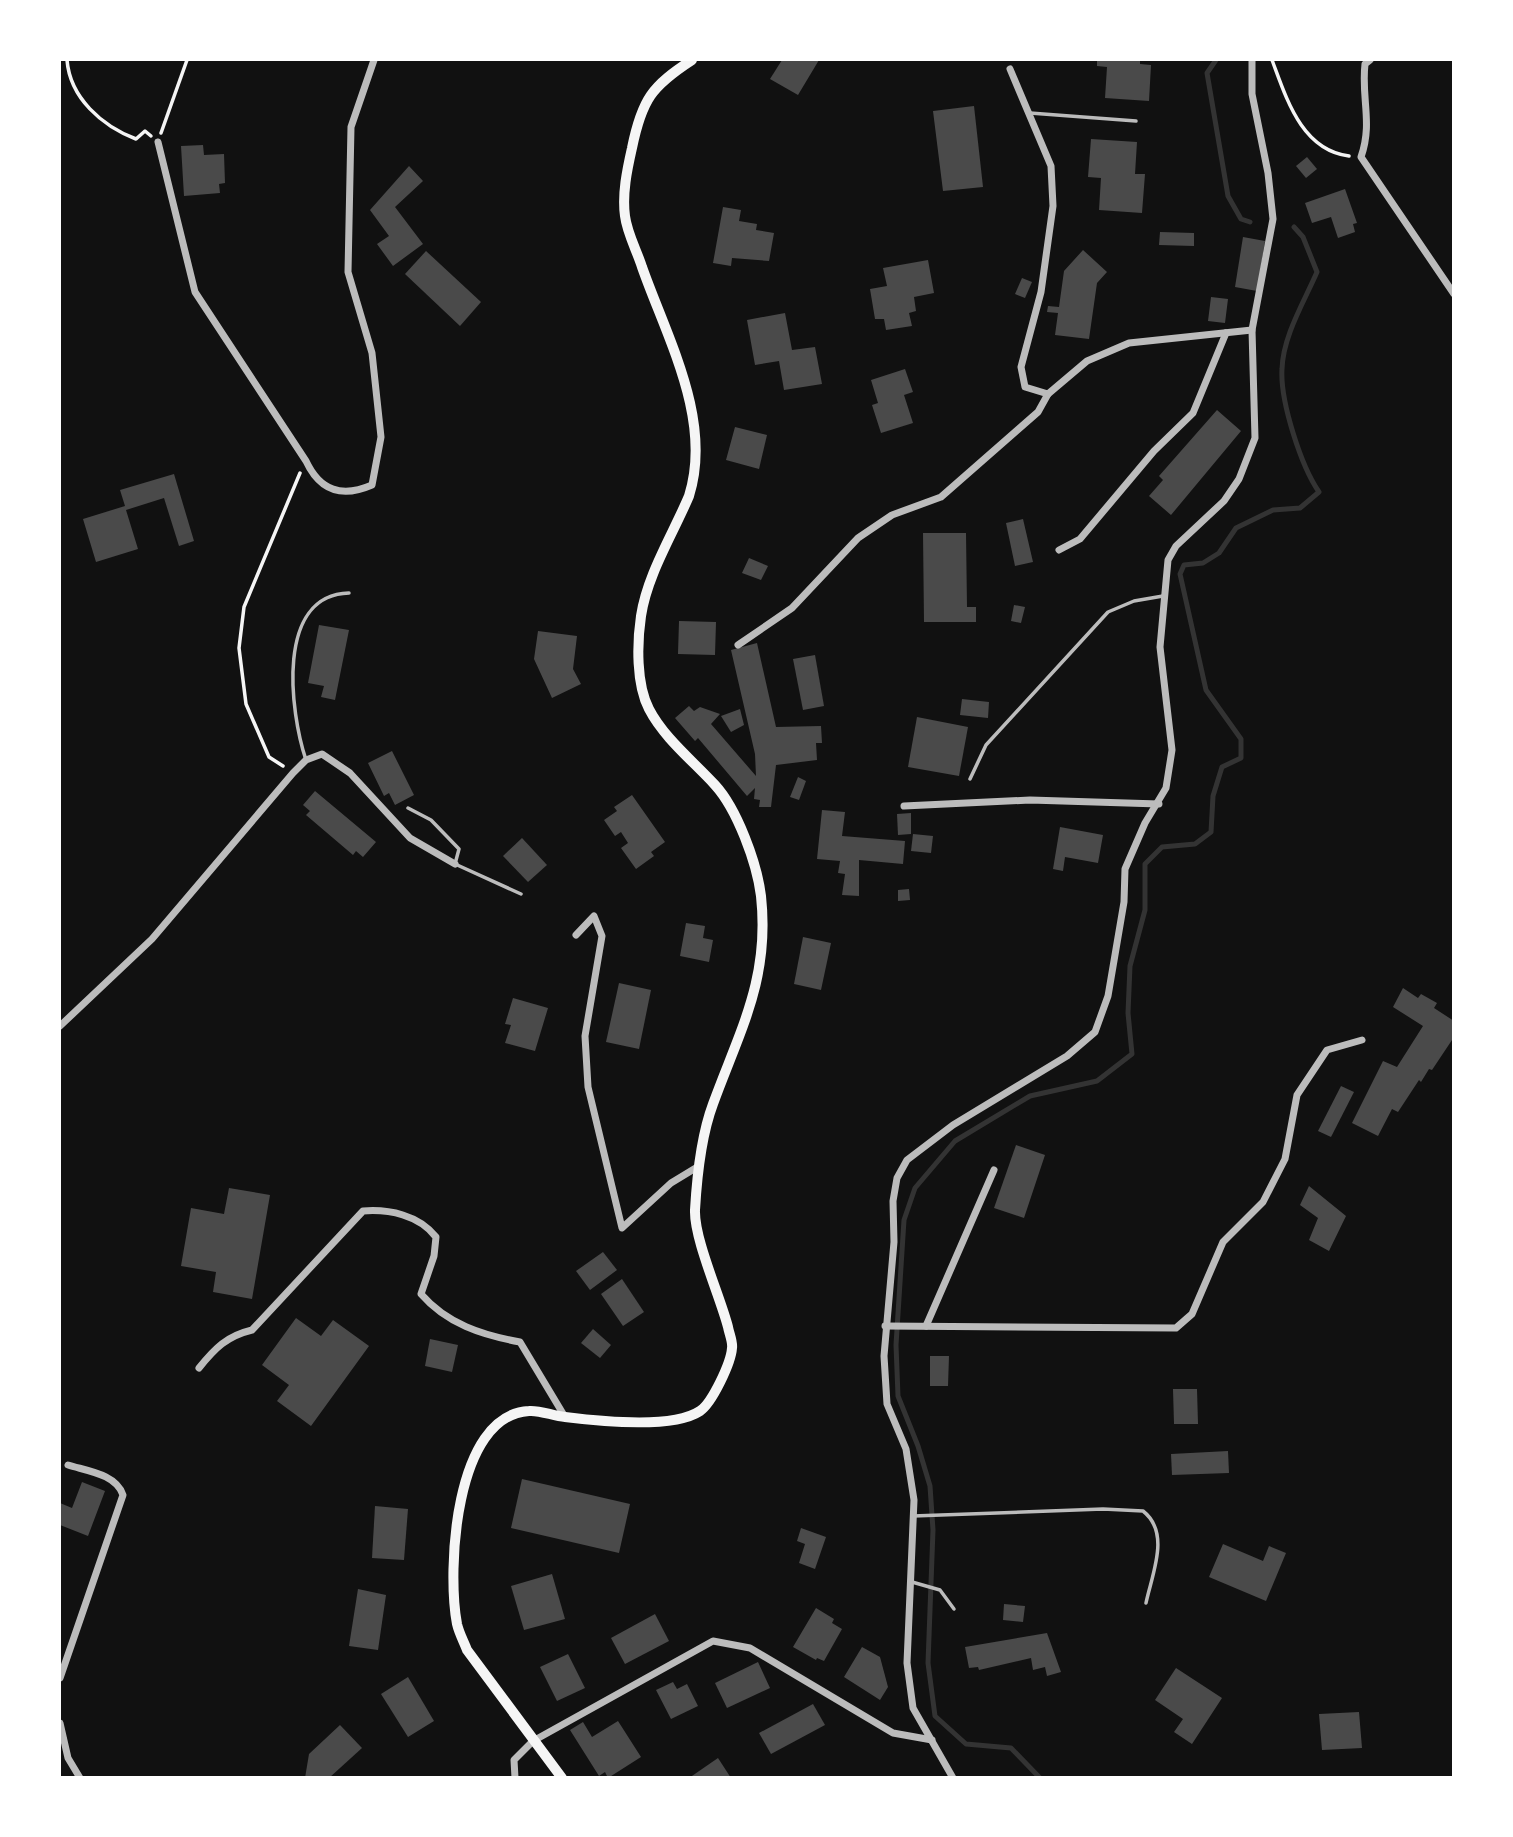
<svg xmlns="http://www.w3.org/2000/svg" width="1513" height="1837" font-family="'Fira Sans',sans-serif">
	<rect width="100%" height="100%" fill="#111"/>
	<g fill="none" stroke-linecap="round" stroke-linejoin="round">
		<g stroke="#333" stroke-width="5">
			<polyline points="1216,60 1207,73 1228,196 1241,219 1250,222"/>
			<path d="M1040 1778 1011 1748 966 1744 935 1716 928 1663 933 1530 930 1486 918 1446 898 1396 896 1345 904 1220 915 1188 955 1141 1030 1096 1097 1081 1132 1054 1128 1013 1130 966 1145 910V864L1162 847 1195 844 1211 832 1213 796 1222 767 1241 758V739L1206 690 1180 574 1184 565 1203 563 1219 553 1236 528 1273 510 1300 508 1319 492C1301 466 1280 401 1282 369 1283 336 1304 302 1317 272L1303 237 1294 227"/>
		</g>
	</g>
	<g fill="#4a4a4a">
		<polygon points="782,60 819,60 798,95 770,79"/>
		<polygon points="1097,60 1140,60 1140,64 1151,65 1149,101 1105,98 1107,67 1097,66"/>
		<polygon points="974,106 983,187 943,191 933,111"/>
		<polygon points="1091,139 1137,142 1135,174 1145,174 1142,213 1099,210 1101,178 1088,177"/>
		<polygon points="203,145 204,155 224,154 225,183 219,184 220,193 184,196 181,146"/>
		<polygon points="1307,157 1317,169 1306,178 1296,166"/>
		<polygon points="409,166 423,181 395,207 423,244 393,266 377,244 389,236 370,210"/>
		<polygon points="1345,189 1357,223 1353,224 1355,232 1338,238 1331,217 1312,223 1305,203"/>
		<polygon points="723,207 741,210 739,221 757,224 756,230 774,233 769,261 732,258 731,266 713,263"/>
		<polygon points="1160,232 1194,233 1194,246 1159,245"/>
		<polygon points="1243,237 1265,241 1257,291 1235,287"/>
		<polygon points="1083,250 1107,272 1097,283 1089,339 1055,335 1058,313 1047,312 1048,306 1059,307 1064,271"/>
		<polygon points="426,251 481,302 460,326 405,274"/>
		<polygon points="928,260 934,293 914,297 916,311 909,313 912,326 886,330 884,319 875,319 870,289 887,286 883,268"/>
		<polygon points="1022,278 1032,282 1025,298 1015,294"/>
		<polygon points="1211,297 1228,299 1225,323 1208,321"/>
		<polygon points="785,313 792,350 815,347 822,384 784,390 779,361 755,365 747,320"/>
		<polygon points="905,369 913,392 904,395 913,423 881,433 872,405 878,403 871,380"/>
		<polygon points="1217,410 1241,431 1171,515 1149,496 1163,480 1159,476"/>
		<polygon points="735,427 767,435 759,469 726,460"/>
		<polygon points="174,474 194,541 179,546 164,498 126,510 138,549 96,562 83,519 125,506 120,490"/>
		<polygon points="1023,519 1033,562 1015,566 1006,523"/>
		<polygon points="923,533 966,533 967,607 976,607 976,622 924,622"/>
		<polygon points="749,558 768,566 761,580 742,573"/>
		<polygon points="1014,605 1025,607 1021,623 1011,621"/>
		<polygon points="679,621 716,622 715,655 678,654"/>
		<polygon points="319,625 349,630 335,700 321,697 324,686 308,683"/>
		<polygon points="538,631 577,636 573,669 581,684 552,698 534,659"/>
		<polygon points="757,643 776,727 821,726 822,743 816,743 817,760 776,765 771,807 759,807 760,800 754,799 755,788 747,796 698,738 695,741 675,718 689,706 694,711 700,707 720,714 711,724 756,776 755,754 731,650"/>
		<polygon points="815,655 824,706 803,710 793,659"/>
		<polygon points="962,699 989,702 988,718 960,715"/>
		<polygon points="740,709 744,725 731,732 721,716"/>
		<polygon points="917,717 968,727 959,776 908,767"/>
		<polygon points="392,751 414,795 395,805 389,793 384,796 368,763"/>
		<polygon points="798,777 806,781 799,800 790,797"/>
		<polygon points="315,791 376,842 363,857 356,851 353,855 306,815 310,811 303,805"/>
		<polygon points="632,795 665,842 651,852 654,856 636,869 621,848 628,843 621,832 615,836 604,820 617,811 614,807"/>
		<polygon points="822,810 845,812 842,836 905,841 903,864 859,860 859,896 842,895 845,874 838,873 840,861 817,859"/>
		<polygon points="911,813 911,834 898,835 897,814"/>
		<polygon points="1060,827 1103,835 1098,863 1065,857 1063,871 1053,869"/>
		<polygon points="913,834 933,836 931,853 911,851"/>
		<polygon points="522,838 547,865 528,882 503,856"/>
		<polygon points="909,889 910,900 898,901 898,890"/>
		<polygon points="686,923 705,926 703,938 713,940 709,962 680,956"/>
		<polygon points="803,937 831,943 821,990 794,984"/>
		<polygon points="619,983 651,990 639,1049 606,1042"/>
		<polygon points="1403,988 1418,998 1421,994 1437,1003 1434,1008 1454,1021 1454,1037 1432,1070 1429,1069 1421,1082 1419,1080 1398,1112 1392,1109 1378,1136 1352,1123 1383,1061 1397,1067 1423,1026 1393,1007"/>
		<polygon points="513,998 548,1008 535,1051 505,1043 511,1025 505,1024"/>
		<polygon points="1341,1086 1354,1092 1331,1137 1318,1131"/>
		<polygon points="1016,1145 1045,1155 1024,1218 994,1208"/>
		<polygon points="1309,1186 1346,1216 1329,1251 1309,1240 1318,1218 1300,1205"/>
		<polygon points="229,1188 270,1195 252,1299 213,1292 216,1272 181,1266 191,1208 224,1214"/>
		<polygon points="603,1252 617,1270 590,1290 576,1271"/>
		<polygon points="622,1279 644,1312 623,1326 601,1294"/>
		<polygon points="296,1318 321,1336 333,1320 369,1346 311,1426 277,1401 289,1385 262,1365"/>
		<polygon points="593,1329 611,1345 600,1358 581,1343"/>
		<polygon points="430,1339 458,1345 452,1372 425,1366"/>
		<polygon points="930,1356 949,1356 948,1386 930,1386"/>
		<polygon points="1173,1389 1197,1389 1198,1424 1174,1424"/>
		<polygon points="1228,1451 1229,1473 1172,1475 1171,1454"/>
		<polygon points="522,1479 630,1504 619,1553 511,1528"/>
		<polygon points="82,1482 105,1491 88,1536 60,1525 60,1503 72,1508"/>
		<polygon points="375,1506 408,1509 404,1560 372,1558"/>
		<polygon points="801,1528 826,1537 815,1569 799,1563 805,1544 797,1541"/>
		<polygon points="1223,1544 1263,1561 1269,1546 1286,1553 1266,1601 1209,1577"/>
		<polygon points="552,1574 565,1619 524,1630 511,1586"/>
		<polygon points="358,1589 386,1595 378,1650 349,1646"/>
		<polygon points="1004,1604 1025,1606 1023,1622 1003,1620"/>
		<polygon points="816,1608 834,1619 832,1623 842,1629 824,1661 817,1658 816,1660 793,1647"/>
		<polygon points="655,1614 669,1641 625,1664 611,1638"/>
		<polygon points="1047,1633 1061,1672 1047,1676 1045,1667 1033,1670 1031,1658 979,1670 978,1667 969,1668 965,1647"/>
		<polygon points="862,1647 880,1657 888,1687 880,1700 844,1677"/>
		<polygon points="568,1654 585,1688 557,1701 540,1667"/>
		<polygon points="758,1662 770,1688 727,1708 715,1683"/>
		<polygon points="1176,1668 1222,1698 1192,1744 1174,1732 1183,1719 1155,1700"/>
		<polygon points="408,1677 434,1721 408,1737 381,1694"/>
		<polygon points="673,1682 677,1689 687,1684 698,1706 671,1719 656,1690"/>
		<polygon points="813,1704 825,1725 771,1754 759,1733"/>
		<polygon points="1359,1712 1362,1748 1322,1750 1319,1714"/>
		<polygon points="618,1721 641,1757 608,1778 605,1772 599,1776 570,1730 583,1722 592,1737"/>
		<polygon points="340,1725 362,1748 329,1778 305,1778 309,1754"/>
		<polygon points="718,1758 731,1778 689,1778"/>
	</g>
	<g fill="none" stroke-linecap="round" stroke-linejoin="round">
		<g stroke="#f5f5f5" stroke-width="3.5">
			<path d="M67 60C70 98 102 126 136 139L145 131 151 136"/>
			<path d="M1272 60C1286 97 1301 150 1349 156"/>
			<polyline points="161,133 187,60"/>
			<polyline points="283,766 269,757 246,704 239,648 244,607 300,473"/>
		</g>
		<g stroke="#bcbcbc" stroke-width="3.5">
			<polyline points="1030,113 1136,121"/>
			<path d="M306 760C290 712 275 595 349 593"/>
			<polyline points="970,779 986,745 1108,612 1134,601 1163,596"/>
			<polyline points="408,808 431,820 459,849 455,864 521,894"/>
			<path d="M913 1516 1103 1509 1143 1511C1171 1533 1152 1574 1146 1603"/>
			<polyline points="912,1582 940,1590 954,1609"/>
		</g>
		<g stroke="#bcbcbc" stroke-width="7">
			<path d="M1370 60 1365 64C1361 98 1373 123 1361 157L1454 294"/>
			<polyline points="1010,69 1051,166 1053,206 1041,292 1021,367 1025,387 1048,394 1087,361 1129,343 1252,330"/>
			<path d="M158 142 195 292 306 461C320 491 342 498 372 485L381 437 372 353 348 272 351 127 374 60"/>
			<polyline points="1059,550 1080,539 1154,451 1193,413 1226,333"/>
			<polyline points="738,645 792,608 858,538 892,515 941,497 1038,412 1048,394"/>
			<polyline points="904,806 1030,800 1159,804"/>
			<polyline points="576,935 594,916 602,936 585,1036 588,1087 622,1228 671,1183 699,1166"/>
			<polyline points="60,1026 152,939 293,773 306,760 322,754 350,773 410,838 455,864"/>
			<polyline points="885,1326 1176,1328 1192,1314 1223,1242 1263,1202 1285,1159 1297,1095 1327,1050 1362,1040"/>
			<polyline points="926,1326 994,1170"/>
			<path d="M199 1368C215 1348 227 1336 252 1330L363 1211C389 1209 419 1215 436 1237L434 1256 421 1294C447 1324 482 1335 520 1342L565 1417"/>
			<path d="M60 1678 123 1495C116 1474 87 1471 68 1465"/>
			<polyline points="60,1723 68,1758 80,1778"/>
			<polyline points="515,1778 514,1760 533,1741 713,1641 750,1648 893,1733 932,1740"/>
			<polyline points="953,1778 913,1708 907,1663 914,1500 906,1449 887,1404 884,1356 894,1242 893,1201 897,1178 907,1160 953,1125 1067,1056 1095,1032 1108,996 1124,902 1125,869 1145,823 1166,788 1172,750 1160,647 1168,560 1176,546 1224,501 1239,479 1255,438 1252,330 1273,219 1268,173 1252,94 1252,60"/>
		</g>
		<path stroke="#f5f5f5" stroke-width="10" d="M562 1778 467 1650C464 1642 459 1633 457 1624 447 1571 454 1415 529 1411 540 1410 553 1416 565 1417 597 1421 673 1429 700 1411 712 1403 731 1363 732 1348 733 1342 729 1333 728 1327 720 1296 694 1239 695 1210 697 1175 701 1136 713 1104 740 1030 770 979 761 896 757 863 737 809 715 785 693 761 664 738 649 709 636 684 637 643 641 616 647 575 673 534 689 496 713 420 667 338 642 267 637 251 627 233 625 216 622 194 627 170 632 148 642 99 652 86 692 60"/>
	</g>
	<rect width="1513" height="1837" fill="none" stroke="#ffffff" stroke-width="122"/>
</svg>
